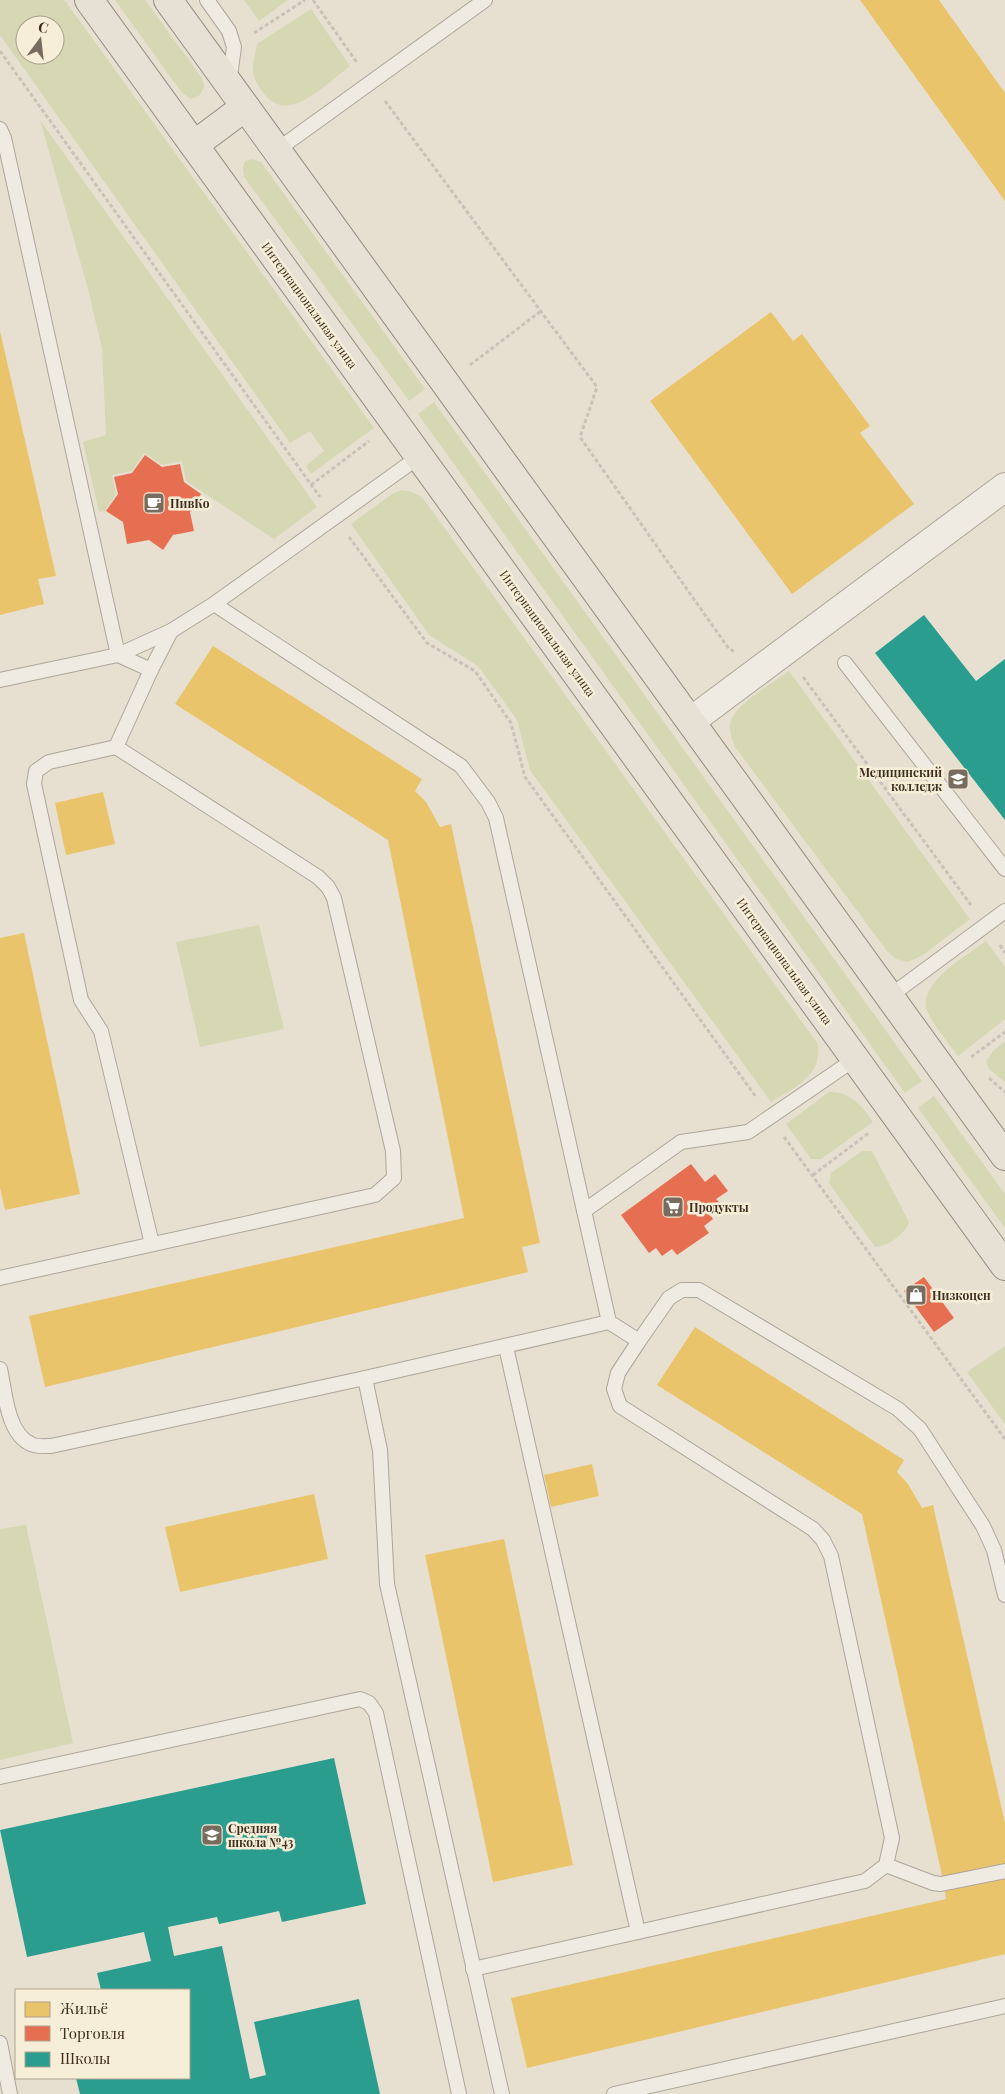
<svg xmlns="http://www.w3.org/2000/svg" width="1005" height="2094" font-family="'Playfair Display',serif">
	<rect width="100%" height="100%" fill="#e7e0d1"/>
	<g fill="#d6d7b3" fill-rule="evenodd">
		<path d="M0 0H64L66 2 374 428 311 474 306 466 324 451 310 431 290 443 0 35ZM25 25H55V55H25Z"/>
		<polygon points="115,0 145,0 202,78 204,87 200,95 191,99 182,93"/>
		<polygon points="244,0 288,0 259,21"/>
		<path d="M311 9 350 66C328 82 289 125 265 95 249 74 252 69 257 44Z"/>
		<polygon points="40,120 317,507 274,539 186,481 182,461 163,465 144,453 132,471 112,475 116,494 105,511 99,512 83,442 106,435 102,349 88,289"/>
		<polygon points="253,159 261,162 425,389 409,401 244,177 243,167 245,161"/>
		<polygon points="434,402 922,1081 905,1093 418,414"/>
		<path d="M402 490 412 492 422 497 818 1044C822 1077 795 1087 771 1102L530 770 517 720 478 666 429 635 351 524 392 494Z"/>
		<path d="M789 671 970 919 923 955 908 962 896 959 887 951 735 747C732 739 728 729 731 720 737 704 774 682 789 671Z"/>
		<polygon points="259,925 284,1029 200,1047 176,942"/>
		<path d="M986 941 1005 967V1019L958 1056C949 1043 929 1021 926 1007 921 981 969 954 986 941Z"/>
		<polygon points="1005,1041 1005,1082 989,1069 986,1062 993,1051"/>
		<path d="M829 1092C850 1091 862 1106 873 1122L821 1159H811L786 1124Z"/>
		<polygon points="934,1096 1005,1194 1005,1228 918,1108"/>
		<path d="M862 1151H872L909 1222C905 1234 889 1246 875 1247L829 1183 831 1173Z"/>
		<polygon points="1005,1346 1005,1424 967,1372"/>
		<polygon points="26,1525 73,1743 0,1760 0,1529"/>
	</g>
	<g fill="#e9c46a">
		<polygon points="860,0 939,0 1005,93 1005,201"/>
		<polygon points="771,312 793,341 802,334 870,426 860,433 914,504 792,594 650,401"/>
		<polygon points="0,331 56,576 38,579 44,604 0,615"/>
		<polygon points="213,646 422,779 415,791 426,802 440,827 451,824 540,1243 522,1247 528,1272 45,1387 29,1316 464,1218 388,840 175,704"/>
		<polygon points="103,792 115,844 66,855 55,803"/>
		<polygon points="24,933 80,1194 5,1210 0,1188 0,938"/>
		<polygon points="695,1327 904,1460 897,1472 908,1484 922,1508 933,1505 1005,1823 1005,1868 943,1880 862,1514 657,1385"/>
		<polygon points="592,1464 599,1496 551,1507 544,1475"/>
		<polygon points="314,1494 328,1559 180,1592 165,1527"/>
		<polygon points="504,1539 573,1865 493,1882 425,1555"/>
		<polygon points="1005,1875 1005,1954 527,2068 511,1998 946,1899 944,1887"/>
	</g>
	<g fill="#e76f51">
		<polygon points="145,455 162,467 180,464 184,482 201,494 190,512 194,531 173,535 163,550 149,540 127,544 123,522 106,511 118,494 114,477 132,473"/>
		<polygon points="691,1164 705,1182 715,1174 728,1191 716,1199 720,1203 708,1211 713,1219 704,1226 709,1233 677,1255 672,1249 662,1256 656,1248 649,1253 621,1215"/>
		<polygon points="924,1277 954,1318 934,1332 904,1291"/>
	</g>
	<g fill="#2a9d8f">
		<polygon points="924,615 976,681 1005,659 1005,820 875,653"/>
		<polygon points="334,1758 366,1904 282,1922 279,1911 219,1924 217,1917 168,1927 174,1956 222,1946 250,2079 266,2075 254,2022 359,1999 380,2094 80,2094 76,2078 189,2078 189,1990 101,1990 97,1973 151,1961 144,1932 27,1957 0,1830"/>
	</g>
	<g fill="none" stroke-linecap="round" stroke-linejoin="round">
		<g stroke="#ada599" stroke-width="16">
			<g id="service">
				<polyline points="207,0 229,31 234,47 229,83"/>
				<polyline points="0,129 4,138 118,655 151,670"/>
				<polyline points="277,150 485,0"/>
				<polyline points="214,604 461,766 488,802 496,818 609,1322 639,1341"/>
				<polyline points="845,663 1005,869"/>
				<polyline points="0,680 118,655 171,631 214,604 420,456"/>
				<polyline points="116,747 49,762 36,771 34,784 81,1000 101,1031 152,1244"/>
				<polyline points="890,996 1005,911"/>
				<polyline points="584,1211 681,1142 748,1132 855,1059"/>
				<polyline points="0,1278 375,1195 394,1178 393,1151 334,898 328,887 318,877 116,747 151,670 171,631"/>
				<polyline points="506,1347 638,1932 865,1881 886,1865 892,1838 831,1556 823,1540 813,1529 620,1406 614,1389 618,1373 639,1341 669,1298 682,1290 699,1290 898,1409 920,1429 983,1526 994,1550 1005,1595"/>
				<path d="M0 1369C5 1391 7 1434 31 1444 36 1447 45 1446 51 1446L365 1378 380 1450 387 1584 502 2094"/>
				<polyline points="365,1378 609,1322"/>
				<polyline points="0,1777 360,1699 369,1703 376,1713 459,2094"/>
				<polyline points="886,1865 933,1883 941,1884 1005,1871"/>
				<polyline points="473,1969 638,1932"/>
				<polyline points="0,2043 10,2094"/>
				<polyline points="614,2094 1005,2006"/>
			</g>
		</g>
		<g stroke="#ada599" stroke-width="30">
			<polyline id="minor" points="691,721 1005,487"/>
		</g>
		<g stroke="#928b80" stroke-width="30">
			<g id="primary">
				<polyline points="89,0 1005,1266"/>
				<polyline points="168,0 1005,1156"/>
				<polyline points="194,145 245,107"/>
			</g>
		</g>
		<g stroke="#c8c2b9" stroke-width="3" stroke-dasharray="4 2.5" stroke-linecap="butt">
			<polyline points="313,0 358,64"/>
			<polyline points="254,33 305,0"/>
			<polyline points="0,51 320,497"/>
			<polyline points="385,101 597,387 580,437 729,649 734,651"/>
			<polyline points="470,365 541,311"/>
			<polyline points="311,485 369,441"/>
			<polyline points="349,537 427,643 475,671 511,723 525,777 756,1097"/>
			<polyline points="803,677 971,905"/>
			<polyline points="1000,945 1005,953"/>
			<polyline points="971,1057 1005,1032"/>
			<polyline points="989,1078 1005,1092"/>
			<polyline points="784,1137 1005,1439"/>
			<polyline points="813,1175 870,1132"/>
		</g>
		<use href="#service" stroke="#efebe3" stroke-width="14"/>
		<use href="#minor" stroke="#efebe3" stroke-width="28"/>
		<use href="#primary" stroke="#e6e1d4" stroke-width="28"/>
	</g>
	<defs>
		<g id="cafe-square" transform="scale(1.125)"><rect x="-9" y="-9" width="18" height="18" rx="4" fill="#786c5e" stroke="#f7eed8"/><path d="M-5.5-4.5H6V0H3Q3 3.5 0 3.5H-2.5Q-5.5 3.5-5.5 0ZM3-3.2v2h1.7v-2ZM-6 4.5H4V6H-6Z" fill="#fff"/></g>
		<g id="university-square" transform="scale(1.125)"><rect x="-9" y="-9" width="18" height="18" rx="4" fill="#786c5e" stroke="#f7eed8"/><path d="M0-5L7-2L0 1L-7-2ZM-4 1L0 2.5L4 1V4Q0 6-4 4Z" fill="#fff"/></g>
		<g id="supermarket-square" transform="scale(1.125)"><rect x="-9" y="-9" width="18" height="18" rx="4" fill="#786c5e" stroke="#f7eed8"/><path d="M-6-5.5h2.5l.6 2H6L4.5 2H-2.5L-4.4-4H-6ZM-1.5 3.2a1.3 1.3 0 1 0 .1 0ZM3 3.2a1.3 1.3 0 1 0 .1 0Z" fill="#fff"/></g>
		<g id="shop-square" transform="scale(1.125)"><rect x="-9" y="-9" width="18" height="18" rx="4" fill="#786c5e" stroke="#f7eed8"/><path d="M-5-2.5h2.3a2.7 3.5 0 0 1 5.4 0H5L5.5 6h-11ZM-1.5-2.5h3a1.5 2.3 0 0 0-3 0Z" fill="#fff"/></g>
		<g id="school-square" transform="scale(1.125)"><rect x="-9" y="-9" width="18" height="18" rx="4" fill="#786c5e" stroke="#f7eed8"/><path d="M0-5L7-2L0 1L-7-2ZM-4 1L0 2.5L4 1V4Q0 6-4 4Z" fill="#fff"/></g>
	</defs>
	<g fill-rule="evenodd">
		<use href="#cafe-square" x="154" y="503"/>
		<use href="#university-square" x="958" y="779"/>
		<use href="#supermarket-square" x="673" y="1207"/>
		<use href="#shop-square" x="916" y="1295"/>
		<use href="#school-square" x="212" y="1835"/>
	</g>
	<g text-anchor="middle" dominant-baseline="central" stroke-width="5" stroke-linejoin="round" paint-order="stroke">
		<g font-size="12" fill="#3d2e20" stroke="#f7eed8">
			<text transform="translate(310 305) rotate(54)">Интернациональная улица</text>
			<text transform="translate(548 633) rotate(54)">Интернациональная улица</text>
			<text transform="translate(785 961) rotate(54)">Интернациональная улица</text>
		</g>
		<g font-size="12" font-weight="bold" fill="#3d2e20" stroke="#f7eed8" text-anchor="start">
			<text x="170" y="503">ПивКо</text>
			<text x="942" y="772" text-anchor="end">Медицинский<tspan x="942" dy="14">колледж</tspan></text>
			<text x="689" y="1207">Продукты</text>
			<text x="932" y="1295">Низкоцен</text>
			<text x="228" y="1828">Средняя<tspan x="228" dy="14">школа №43</tspan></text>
		</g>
	</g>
	<rect x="15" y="1989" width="175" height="90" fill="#f7eed8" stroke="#ada18e"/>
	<rect x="25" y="2002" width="25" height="15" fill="#e9c46a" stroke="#ada18e"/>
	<text x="60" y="2014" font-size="15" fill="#3d2e20">Жильё</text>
	<rect x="25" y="2026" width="25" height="15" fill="#e76f51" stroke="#ada18e"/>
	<text x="60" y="2039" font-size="15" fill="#3d2e20">Торговля</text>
	<rect x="25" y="2052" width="25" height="15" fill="#2a9d8f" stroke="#ada18e"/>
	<text x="60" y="2064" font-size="15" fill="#3d2e20">Школы</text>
	<g transform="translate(40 40) rotate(15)"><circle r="24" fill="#f7eed8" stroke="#ada18e"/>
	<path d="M0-4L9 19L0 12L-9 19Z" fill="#786c5e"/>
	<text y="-8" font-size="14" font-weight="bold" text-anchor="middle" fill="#3d2e20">С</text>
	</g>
</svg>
